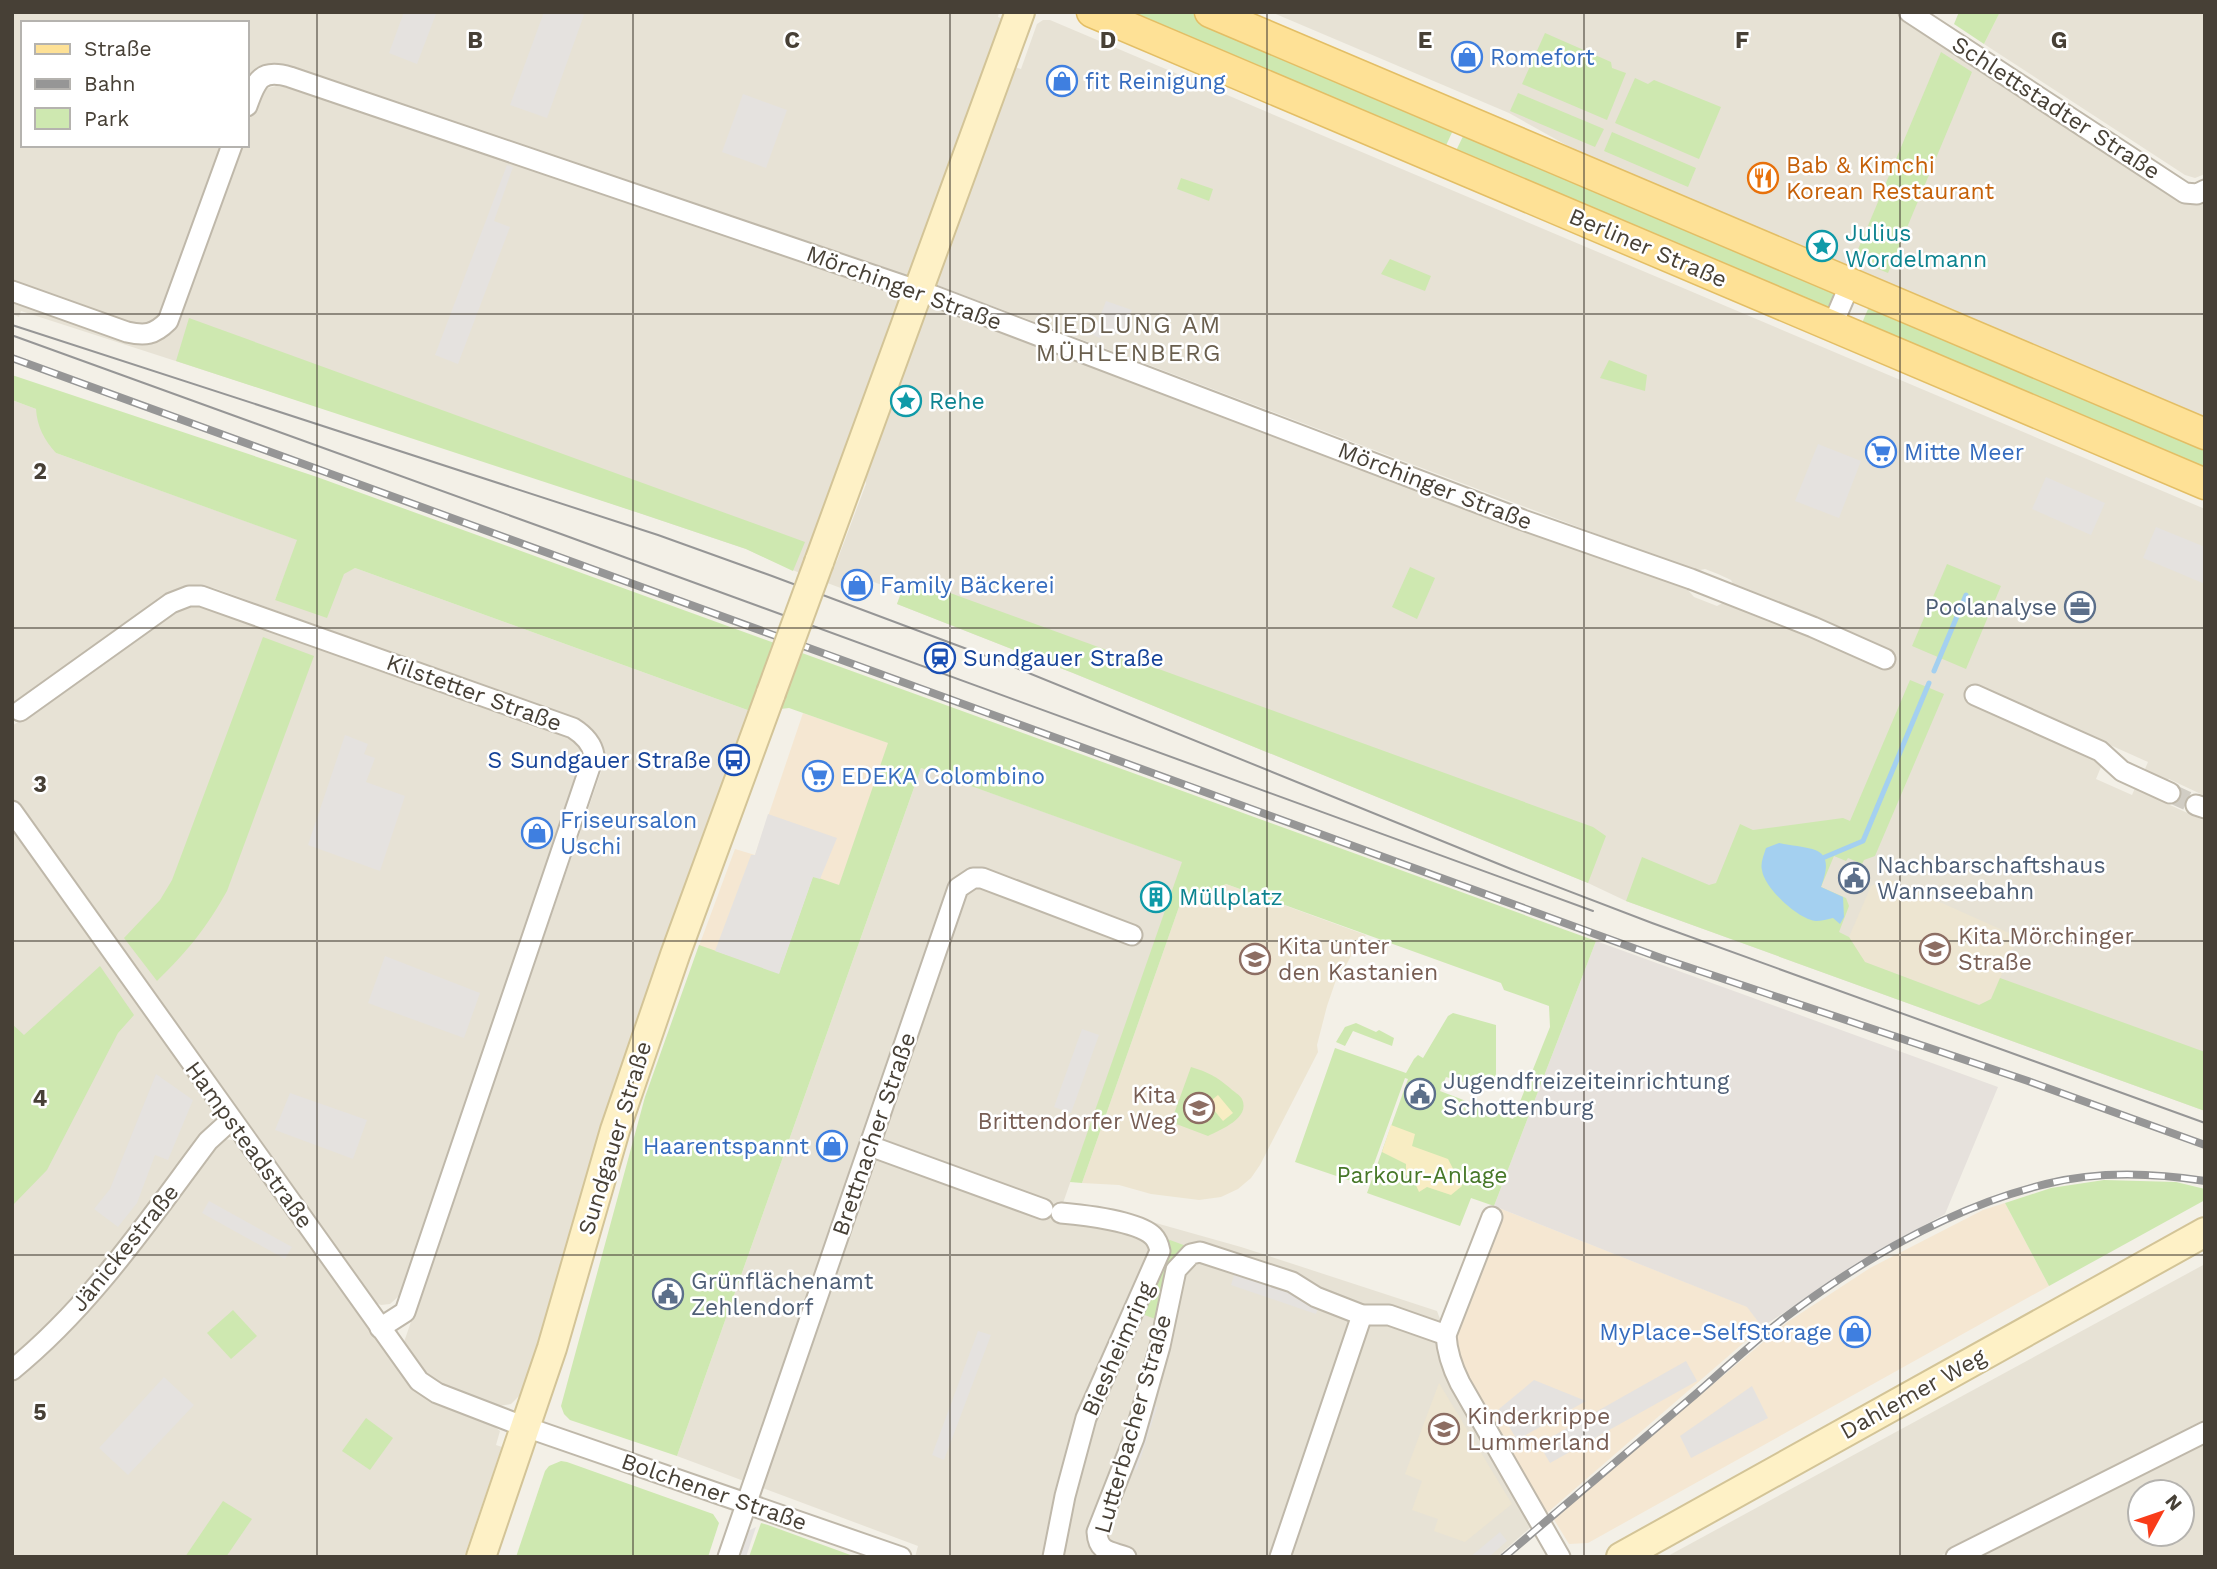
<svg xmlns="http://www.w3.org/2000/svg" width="2217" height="1569" font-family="'Work Sans',sans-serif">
	<rect width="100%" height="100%" fill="#f3f0e7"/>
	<g fill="#e7e2d5" fill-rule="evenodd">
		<polygon points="12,12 999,12 998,17 1006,20 910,274 906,275 279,64 264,64 254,69 247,79 247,23 23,23 23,145 222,145 163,311 157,318 149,324 134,326 12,283"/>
		<polygon points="1271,12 1895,12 2182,201 2192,204 2205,199 2205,419 1602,165 1509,113"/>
		<polygon points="2000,12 2200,12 2205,16 2205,174 2195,178 2185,175 1984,44"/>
		<polygon points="1043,20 1050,20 2205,509 2205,796 2169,779 2160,783 2148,778 2145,769 2148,762 2110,745 2096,779 2132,795 2135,788 2143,785 2156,790 2159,800 2205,821 2205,1111 1626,901 1588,883 1073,673 897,604 901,592 852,574 846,590 822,581 826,573 837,561 866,484 864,470 925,307 928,306 1687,589 1694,597 1717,606 1728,600 1735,588 1731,580 1718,574 1705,569 1695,571 937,285 934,283 1011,66 1021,69 1037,24"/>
		<polygon points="276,86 286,87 899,295 902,300 804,575 746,549 485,461 21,311 19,317 12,314 12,299 138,344 157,341 167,336 178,322 240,145 247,145 247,126 258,95 265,89"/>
		<polygon points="12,400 36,409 56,453 298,540 275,600 355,568 753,712 520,1395 511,1404 499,1406 436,1382 424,1372 404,1347 404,1342 604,763 601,741 586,723 214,588 200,586 185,587 173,591 12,703"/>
		<polygon points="197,605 219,610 573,739 581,746 584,754 582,767 399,1296 390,1304 381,1305 370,1300 12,797 12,726 175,612"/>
		<polygon points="921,768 1183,862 1063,1203 1099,1207 1241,1247 1437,1311 1446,1335 1540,1519 1497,1557 915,1557 918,1546 677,1456"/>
		<polygon points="12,827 187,1072 214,1114 213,1121 77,1301 12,1362"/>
		<polygon points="222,1139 232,1140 239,1146 409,1384 437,1405 492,1425 500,1431 496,1445 502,1447 464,1557 12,1557 12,1381 58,1342 99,1297 212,1146"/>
		<polygon points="2205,1264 2205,1422 1938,1557 1666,1557"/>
		<path d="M2205 1441V1557H1975ZM2140 1492H2182V1534H2140Z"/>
	</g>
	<g fill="#f5e7d2">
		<polygon points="803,713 889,743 839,886 813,877 779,974 699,946 735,849 755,855"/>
		<polygon points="2005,1203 2049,1286 1588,1543 1569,1544 1553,1518 1786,1323 1870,1268 1983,1210"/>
		<polygon points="1494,1206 1748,1307 1762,1327 1540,1519 1450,1362 1466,1286 1492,1217"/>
	</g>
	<polygon fill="#e6e1dc" points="1596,941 1998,1087 1945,1214 1882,1248 1762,1327 1747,1307 1494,1206"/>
	<g fill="#ede5d1">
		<polygon points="1888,879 2018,937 1991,999 1980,1005 1864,962 1849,937 1871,886"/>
		<polygon points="1226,884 1366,935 1354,950 1340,977 1337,977 1327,1006 1317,1045 1318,1052 1260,1165 1251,1178 1238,1189 1221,1197 1199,1200 1151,1194 1119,1185 1082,1183 1179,907"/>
		<polygon points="1439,1383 1512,1504 1465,1542 1434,1531 1438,1519 1412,1510 1422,1481 1405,1474"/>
	</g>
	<g fill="#cee8b0">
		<polygon points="1112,12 1189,12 1455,126 1443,152"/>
		<polygon points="1959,12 2000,12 1984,44 1954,24"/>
		<polygon points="1545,33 1611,62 1612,68 1626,73 1607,120 1522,84"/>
		<polygon points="1941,52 1972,72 1888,273 1854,259"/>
		<polygon points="1635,78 1648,84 1654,80 1721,107 1699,159 1615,123"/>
		<polygon points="1518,93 1604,129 1595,147 1510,111"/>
		<polygon points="1466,130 1837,289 1826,311 1453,157"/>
		<polygon points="1612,132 1696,168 1688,187 1604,151"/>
		<polygon points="1181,178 1213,189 1209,201 1177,189"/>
		<polygon points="1390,259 1431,276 1425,291 1381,274"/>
		<polygon points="1871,302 2205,443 2205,476 1859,330"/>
		<polygon points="189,318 805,542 793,571 746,549 642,514 176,361"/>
		<polygon points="1609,360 1647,375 1645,391 1600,378"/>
		<path d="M12 375 317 477 1596 941 1494 1206 1471 1198 1460 1226 1367 1193 1408 1079 1405 1078 1366 1186 1295 1162 1335 1048 1406 1073 1414 1059 1418 1055 1423 1058 1448 1016 1453 1013 1496 1025V1074L1491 1090 1446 1077 1440 1091 1513 1119 1550 1027 1549 1006 1504 990 1501 983 1226 884 1179 907 1082 1183 1070 1182 1182 862 921 768 677 1456 570 1420 564 1414 561 1406 645 1097 699 945 779 973 813 876 839 885 888 743 789 708 753 712 355 568 344 574 327 618 275 600 297 540 56 453C44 440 37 426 36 409L12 400Z"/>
		<polygon points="1947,564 2001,586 1966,669 1912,646"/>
		<polygon points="1410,567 1435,578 1417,619 1392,607"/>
		<polygon points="905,583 928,592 931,586 1593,827 1606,836 1588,883 1073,673 897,604"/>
		<path d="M263 637 314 656 227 891C207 927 187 952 157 981L124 938 160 900 172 880Z"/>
		<polygon points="1910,680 1944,694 1875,856 1864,860 1862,864 1848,858 1846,861 1834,856 1821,887 1846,898 1849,906 1839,932 1849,937 1865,962 1979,1005 1991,999 2000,978 2205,1052 2205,1111 1626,901 1642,857 1709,885 1716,883 1740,824 1753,830 1843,818 1850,821"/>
		<polygon points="100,966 134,1015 118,1033 47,1170 12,1206 12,1024 24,1035"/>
		<polygon points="1356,1023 1376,1032 1379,1030 1394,1038 1392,1046 1353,1031 1345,1046 1336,1042 1345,1027"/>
		<path d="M1191 1067C1208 1072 1217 1077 1230 1088 1233 1091 1240 1095 1242 1099 1251 1118 1220 1130 1208 1136L1171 1122Z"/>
		<polygon points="2104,1180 2176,1182 2205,1189 2205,1200 2049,1286 2005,1203 2051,1188"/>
		<polygon points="1159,1236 1189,1247 1158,1320 1139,1313"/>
		<polygon points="233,1310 257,1336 231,1359 207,1333"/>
		<polygon points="366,1418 393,1438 370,1470 342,1451"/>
		<polygon points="561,1461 567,1462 713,1514 719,1523 708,1557 516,1557 545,1471 549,1466"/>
		<polygon points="223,1501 252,1519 226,1557 185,1557"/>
		<polygon points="761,1523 768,1525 856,1557 749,1557"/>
	</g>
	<g fill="#f8edc3">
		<polygon points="1218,1095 1233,1113 1223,1121 1208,1103"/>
		<polygon points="1391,1125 1415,1134 1412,1146 1448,1159 1462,1186 1451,1195 1427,1187 1419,1192 1415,1183 1406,1175 1406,1164 1382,1152"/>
	</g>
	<g fill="#e5e2df">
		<polygon points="404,12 436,14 417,64 389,53"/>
		<polygon points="544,12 577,12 584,15 547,118 510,105"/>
		<polygon points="743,94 787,110 766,168 722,152"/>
		<polygon points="507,165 513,167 494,221 510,227 458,364 435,355"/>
		<polygon points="1106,301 1132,310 1123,334 1102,333 1100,338 1093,335"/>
		<polygon points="1818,444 1861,461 1839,518 1795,501"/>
		<polygon points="2046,477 2105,503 2091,535 2032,509"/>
		<polygon points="2156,527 2205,547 2205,584 2143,558"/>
		<polygon points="345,735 368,744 364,754 375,758 366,782 405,796 380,871 308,845"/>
		<polygon points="768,814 837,838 820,879 813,877 779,974 715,951 751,855 755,855"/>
		<polygon points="385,956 480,993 464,1038 368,1003"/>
		<polygon points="1082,1029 1099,1035 1071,1113 1054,1107"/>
		<polygon points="156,1074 193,1100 168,1160 155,1155 137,1203 118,1227 94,1209 110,1189"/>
		<polygon points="290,1093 367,1120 353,1159 275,1130"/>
		<polygon points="209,1201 292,1247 285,1259 202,1213"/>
		<polygon points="1235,1272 1320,1302 1316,1314 1231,1285"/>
		<polygon points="978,1331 991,1335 944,1460 932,1455"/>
		<polygon points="1686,1361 1697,1381 1550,1463 1539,1444"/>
		<polygon points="164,1377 194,1405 128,1475 99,1448"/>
		<polygon points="1534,1380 1586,1401 1517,1440 1499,1409"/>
		<polygon points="1752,1386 1768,1418 1691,1458 1680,1436"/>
		<polygon points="1150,1405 1157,1407 1137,1470 1130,1468"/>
		<polygon points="756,1527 746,1557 734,1557 746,1532"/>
		<polygon points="1500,1532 1507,1541 1489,1557 1470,1557"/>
	</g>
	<path fill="#a4d0f0" d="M1779 843C1812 850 1837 844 1821 887L1843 897 1844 917 1840 924 1833 918C1828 919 1821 921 1816 921 1799 920 1764 888 1762 870 1760 863 1764 855 1766 848Z"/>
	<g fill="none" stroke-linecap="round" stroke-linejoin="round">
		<g stroke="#a4d0f0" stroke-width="5">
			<polyline points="1934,671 1966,595"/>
			<polyline points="1825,857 1863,841 1929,683"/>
		</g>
		<polyline stroke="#d1cdc4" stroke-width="19" stroke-dasharray="19 10" stroke-linecap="butt" points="2170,793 2196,805"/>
		<g stroke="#bfb8aa" stroke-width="23">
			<g id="street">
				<polyline points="1909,12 2185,193 2197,194 2205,190"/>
				<path d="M247 106C256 81 260 68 290 77L934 296 1523 520 1691 579 1813 627 1885 659"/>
				<path d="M12 291 127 332C145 336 154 335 168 321L232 145"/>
				<polyline points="1832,326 1850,284"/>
				<polyline points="1975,695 2100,751 2122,771 2170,793"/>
				<path d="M20 711 171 603 189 596H201L573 728C584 735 592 743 594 755L405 1312 380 1328"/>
				<polyline points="2196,805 2205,808"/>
				<polyline points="12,811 419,1381 437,1393 520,1425 901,1557"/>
				<polyline points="870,1146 1043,1209"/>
				<path d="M1492 1217 1446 1335C1447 1353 1452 1367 1460 1383L1560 1557"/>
				<path d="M12 1370C91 1306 148 1221 208 1141L231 1120"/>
				<polyline points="728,1557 958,888 973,878 982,878 1132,935"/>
				<path d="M1053 1557 1065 1496 1086 1418 1160 1251C1159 1246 1157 1240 1153 1236 1138 1221 1083 1215 1061 1213"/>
				<path d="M1126 1557C1109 1551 1098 1552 1097 1532L1134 1438 1160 1346 1176 1270 1191 1254 1200 1252 1292 1282 1316 1297 1362 1315H1389L1446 1335"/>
				<polyline points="1280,1557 1362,1315"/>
				<polyline points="1956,1557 2205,1432"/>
			</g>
		</g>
		<g stroke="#d3c497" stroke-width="32">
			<g id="secondary">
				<polyline points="819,562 1020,12"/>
				<polyline points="481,1557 552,1348 615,1130 675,955 771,693"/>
				<polyline points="1621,1557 2205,1232"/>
			</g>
		</g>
		<g stroke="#e3be65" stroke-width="33">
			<g id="primary">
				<polyline points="1092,12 2205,484"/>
				<polyline points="1210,12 2205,434"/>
			</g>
		</g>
		<use href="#street" stroke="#fff" stroke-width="19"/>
		<use href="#secondary" stroke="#fef1c6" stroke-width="28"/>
		<use href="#primary" stroke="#fee196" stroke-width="30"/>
		<g stroke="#969696" stroke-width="2">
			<polyline points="12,325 658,535 772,576 999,661 1511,869 1652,923 2205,1123"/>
			<polyline points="14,336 561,534 1593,911"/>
		</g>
		<g stroke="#969696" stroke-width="8">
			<g id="rail">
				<polyline points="12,358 1661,958 2028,1081 2205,1145"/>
				<path d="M1504 1557C1566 1504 1628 1451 1690 1399 1721 1372 1751 1344 1783 1319 1861 1260 1951 1207 2046 1184 2097 1171 2154 1173 2205 1181"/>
			</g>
		</g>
		<use href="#rail" stroke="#fff" stroke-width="5" stroke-dasharray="16" stroke-linecap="butt"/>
		<g stroke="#d3c497" stroke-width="32" stroke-linecap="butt">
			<polyline id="secondary-bridge" points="771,693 819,562"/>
		</g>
		<use href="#secondary-bridge" stroke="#fef1c6" stroke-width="28"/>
	</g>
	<path fill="none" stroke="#474036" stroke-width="2" stroke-opacity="0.55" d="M317 12V1557M633 12V1557M950 12V1557M1267 12V1557M1584 12V1557M1900 12V1557M12 314H2205M12 628H2205M12 941H2205M12 1255H2205"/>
	<defs>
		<g id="shop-ring" transform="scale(1.575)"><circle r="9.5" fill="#fff" stroke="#3f7fe0" stroke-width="1.5"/><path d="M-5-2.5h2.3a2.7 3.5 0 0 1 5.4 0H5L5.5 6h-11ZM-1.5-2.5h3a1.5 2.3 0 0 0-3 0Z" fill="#3f7fe0"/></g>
		<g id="restaurant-ring" transform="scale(1.575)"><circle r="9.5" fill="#fff" stroke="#e8710a" stroke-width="1.5"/><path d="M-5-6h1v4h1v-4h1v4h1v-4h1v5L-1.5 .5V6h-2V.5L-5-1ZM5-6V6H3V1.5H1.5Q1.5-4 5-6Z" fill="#e8710a"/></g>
		<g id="sight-ring" transform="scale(1.575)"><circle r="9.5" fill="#fff" stroke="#0f9aa8" stroke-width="1.5"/><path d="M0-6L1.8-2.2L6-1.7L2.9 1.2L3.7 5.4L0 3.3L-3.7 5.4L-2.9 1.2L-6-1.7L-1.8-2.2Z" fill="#0f9aa8"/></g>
		<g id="supermarket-ring" transform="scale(1.575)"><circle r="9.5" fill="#fff" stroke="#3f7fe0" stroke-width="1.5"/><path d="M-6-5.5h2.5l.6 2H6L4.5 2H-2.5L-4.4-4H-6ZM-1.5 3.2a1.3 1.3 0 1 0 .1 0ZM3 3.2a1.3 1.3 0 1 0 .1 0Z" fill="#3f7fe0"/></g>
		<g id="office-ring" transform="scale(1.575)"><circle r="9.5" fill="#fff" stroke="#5c6f8a" stroke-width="1.5"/><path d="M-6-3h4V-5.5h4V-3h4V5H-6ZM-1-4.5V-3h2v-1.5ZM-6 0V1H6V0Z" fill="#5c6f8a"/></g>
		<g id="station-ring" transform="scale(1.575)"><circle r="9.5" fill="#fff" stroke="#1a4fb4" stroke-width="1.5"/><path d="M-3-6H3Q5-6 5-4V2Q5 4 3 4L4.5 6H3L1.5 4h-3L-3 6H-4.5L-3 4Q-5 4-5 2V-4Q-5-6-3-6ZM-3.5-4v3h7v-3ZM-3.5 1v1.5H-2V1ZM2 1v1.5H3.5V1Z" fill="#1a4fb4"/></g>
		<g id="bus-ring" transform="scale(1.575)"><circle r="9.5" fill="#fff" stroke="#1a4fb4" stroke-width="1.5"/><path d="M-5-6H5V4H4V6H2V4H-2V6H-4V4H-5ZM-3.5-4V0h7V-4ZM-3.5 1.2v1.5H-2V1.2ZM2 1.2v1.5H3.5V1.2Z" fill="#1a4fb4"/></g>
		<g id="civic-ring" transform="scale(1.575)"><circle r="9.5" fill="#fff" stroke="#5c6f8a" stroke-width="1.5"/><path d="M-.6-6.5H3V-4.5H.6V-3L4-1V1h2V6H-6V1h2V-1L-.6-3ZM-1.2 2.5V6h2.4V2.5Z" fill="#5c6f8a"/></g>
		<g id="building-ring" transform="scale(1.575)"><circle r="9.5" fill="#fff" stroke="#0f9aa8" stroke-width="1.5"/><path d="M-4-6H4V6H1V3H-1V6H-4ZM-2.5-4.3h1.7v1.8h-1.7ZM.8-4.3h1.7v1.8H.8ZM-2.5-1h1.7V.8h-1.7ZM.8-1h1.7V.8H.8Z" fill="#0f9aa8"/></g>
		<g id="school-ring" transform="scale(1.575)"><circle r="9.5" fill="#fff" stroke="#8d6e63" stroke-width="1.5"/><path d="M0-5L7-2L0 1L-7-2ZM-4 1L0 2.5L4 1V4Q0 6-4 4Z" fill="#8d6e63"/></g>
	</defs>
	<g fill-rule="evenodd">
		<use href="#shop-ring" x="1467" y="57"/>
		<use href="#shop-ring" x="1062" y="81"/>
		<use href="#restaurant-ring" x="1763" y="178"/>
		<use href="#sight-ring" x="1822" y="246"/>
		<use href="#sight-ring" x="906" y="401"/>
		<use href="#supermarket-ring" x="1881" y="452"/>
		<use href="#shop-ring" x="857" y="585"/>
		<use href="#office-ring" x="2080" y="607"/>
		<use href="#station-ring" x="940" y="658"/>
		<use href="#bus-ring" x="734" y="760"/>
		<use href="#supermarket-ring" x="818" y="776"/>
		<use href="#shop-ring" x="537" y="833"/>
		<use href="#civic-ring" x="1854" y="878"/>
		<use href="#building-ring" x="1156" y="897"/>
		<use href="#school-ring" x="1935" y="949"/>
		<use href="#school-ring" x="1255" y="959"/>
		<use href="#civic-ring" x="1420" y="1094"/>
		<use href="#school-ring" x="1199" y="1108"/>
		<use href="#shop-ring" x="832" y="1146"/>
		<use href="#civic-ring" x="668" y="1294"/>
		<use href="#shop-ring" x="1855" y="1332"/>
		<use href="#school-ring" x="1444" y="1429"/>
	</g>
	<g text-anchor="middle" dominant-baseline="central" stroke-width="5" stroke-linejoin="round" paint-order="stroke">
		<g font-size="23" fill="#366cbe" stroke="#fff" text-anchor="start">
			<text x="1490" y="57">Romefort</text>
			<text x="1085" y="81">fit Reinigung</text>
			<text x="1904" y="452">Mitte Meer</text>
			<text x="880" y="585">Family Bäckerei</text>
			<text x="841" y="776">EDEKA Colombino</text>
			<text x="560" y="820">Friseursalon<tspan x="560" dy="26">Uschi</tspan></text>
			<text x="809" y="1146" text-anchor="end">Haarentspannt</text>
			<text x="1832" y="1332" text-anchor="end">MyPlace-SelfStorage</text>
		</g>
		<g font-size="23" fill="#474036" stroke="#fff">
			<text transform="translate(2056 108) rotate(33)">Schlettstadter Straße</text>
			<text transform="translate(1648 248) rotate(23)">Berliner Straße</text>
			<text transform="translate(904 288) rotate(20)">Mörchinger Straße</text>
			<text transform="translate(1435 486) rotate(21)">Mörchinger Straße</text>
			<text transform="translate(474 693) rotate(20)">Kilstetter Straße</text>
			<text transform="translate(874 1134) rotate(-71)">Brettnacher Straße</text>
			<text transform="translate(615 1138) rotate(-73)">Sundgauer Straße</text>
			<text transform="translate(249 1145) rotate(54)">Hampsteadstraße</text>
			<text transform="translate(125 1248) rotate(-51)">Jänickestraße</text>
			<text transform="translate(1118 1349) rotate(-66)">Biesheimring</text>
			<text transform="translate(1913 1394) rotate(-29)">Dahlemer Weg</text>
			<text transform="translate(1133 1424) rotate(-74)">Lutterbacher Straße</text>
			<text transform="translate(714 1492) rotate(19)">Bolchener Straße</text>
		</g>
		<g font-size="23" fill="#c56008" stroke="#fff" text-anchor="start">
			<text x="1786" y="165">Bab &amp; Kimchi<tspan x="1786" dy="26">Korean Restaurant</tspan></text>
		</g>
		<g font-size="23" fill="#0d838f" stroke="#fff" text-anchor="start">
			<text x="1845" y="233">Julius<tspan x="1845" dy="26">Wordelmann</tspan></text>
			<text x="929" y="401">Rehe</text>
			<text x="1179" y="897">Müllplatz</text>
		</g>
		<g font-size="23" fill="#4e5e75" stroke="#fff" text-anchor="start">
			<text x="2057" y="607" text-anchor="end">Poolanalyse</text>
			<text x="1877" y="865">Nachbarschaftshaus<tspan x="1877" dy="26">Wannseebahn</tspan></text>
			<text x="1443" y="1081">Jugendfreizeiteinrichtung<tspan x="1443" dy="26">Schottenburg</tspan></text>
			<text x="691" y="1281">Grünflächenamt<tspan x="691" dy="26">Zehlendorf</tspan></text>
		</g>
		<g font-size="23" fill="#164399" stroke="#fff" text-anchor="start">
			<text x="963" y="658">Sundgauer Straße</text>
			<text x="711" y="760" text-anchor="end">S Sundgauer Straße</text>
		</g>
		<g font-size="23" fill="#785e54" stroke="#fff" text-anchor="start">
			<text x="1958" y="936">Kita Mörchinger<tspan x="1958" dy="26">Straße</tspan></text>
			<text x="1278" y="946">Kita unter<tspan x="1278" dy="26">den Kastanien</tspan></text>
			<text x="1176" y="1095" text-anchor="end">Kita<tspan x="1176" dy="26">Brittendorfer Weg</tspan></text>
			<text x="1467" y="1416">Kinderkrippe<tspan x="1467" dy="26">Lummerland</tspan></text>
		</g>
		<g font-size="23" fill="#477829" stroke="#fff">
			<text x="1422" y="1175">Parkour-Anlage</text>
		</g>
		<g font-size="24" letter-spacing="2" fill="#695e4d" stroke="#fff">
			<text x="1129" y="325">SIEDLUNG AM<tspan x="1129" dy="28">MÜHLENBERG</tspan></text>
		</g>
	</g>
	<g font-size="23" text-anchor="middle" font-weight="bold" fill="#474036" stroke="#fff" stroke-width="5" stroke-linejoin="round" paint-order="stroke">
		<text x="475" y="48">B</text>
		<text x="792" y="48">C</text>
		<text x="1108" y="48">D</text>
		<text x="1425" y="48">E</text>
		<text x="1742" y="48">F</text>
		<text x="2059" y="48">G</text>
		<text x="40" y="479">2</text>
		<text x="40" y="792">3</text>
		<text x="40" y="1106">4</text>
		<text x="40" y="1420">5</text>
	</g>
	<rect width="2217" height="1569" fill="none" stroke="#474036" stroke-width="28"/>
	<rect x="21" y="21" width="228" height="126" fill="#ffffff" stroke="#b5b3af" stroke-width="2"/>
	<rect x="35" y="44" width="35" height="10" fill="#fee196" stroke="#b5b3af" stroke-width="2"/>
	<text x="84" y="56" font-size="21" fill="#474036">Straße</text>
	<rect x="35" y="79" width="35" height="10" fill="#969696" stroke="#b5b3af" stroke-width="2"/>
	<text x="84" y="91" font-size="21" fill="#474036">Bahn</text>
	<rect x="35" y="108" width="35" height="21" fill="#cee8b0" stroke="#b5b3af" stroke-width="2"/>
	<text x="84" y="126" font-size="21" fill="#474036">Park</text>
	<g transform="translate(2161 1513) rotate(50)"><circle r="33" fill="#ffffff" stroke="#b5b3af" stroke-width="2"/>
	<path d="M0-5L12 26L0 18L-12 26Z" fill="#f93c19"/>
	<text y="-10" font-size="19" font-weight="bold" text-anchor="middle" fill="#474036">N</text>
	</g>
</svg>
